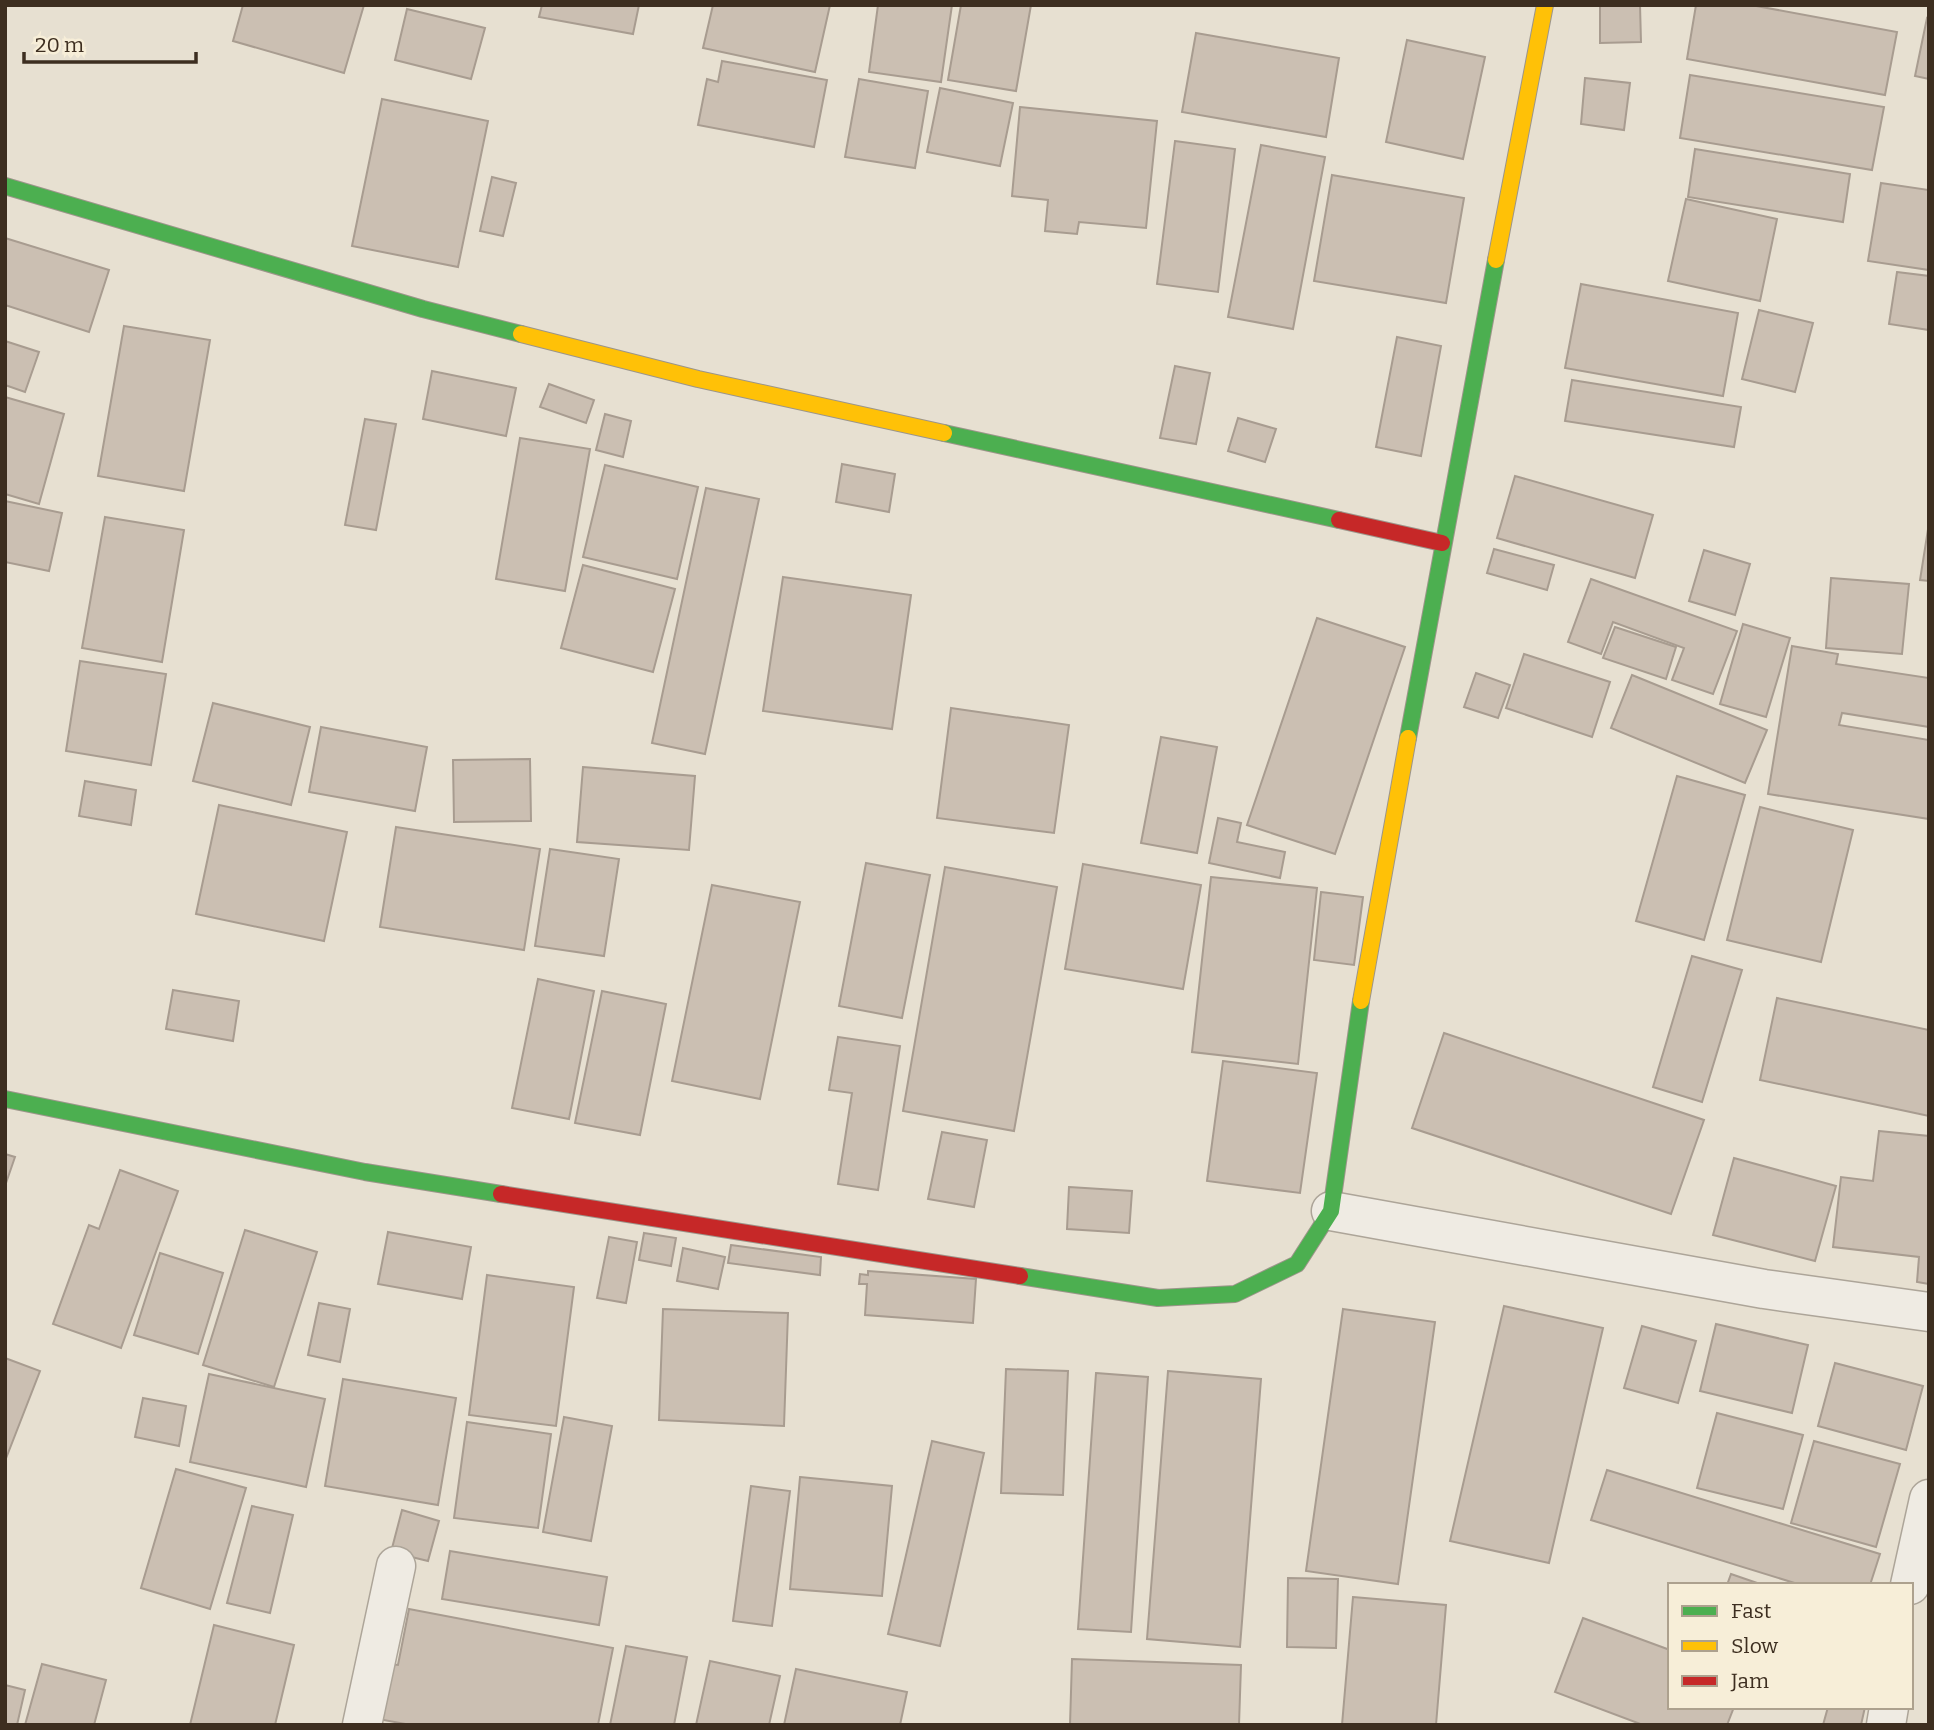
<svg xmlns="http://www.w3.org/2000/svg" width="1934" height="1730" font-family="Bitter,serif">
	<rect width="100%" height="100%" fill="#e7e0d1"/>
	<g fill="#cbbfb2" stroke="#a89c90" stroke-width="2">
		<polygon points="243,5 364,5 344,73 233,41"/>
		<polygon points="542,5 639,5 633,34 539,17"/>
		<polygon points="713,5 830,5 815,72 703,48"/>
		<polygon points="878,5 952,5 941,82 869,72"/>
		<polygon points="961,5 1031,5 1016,91 948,80"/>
		<polygon points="1600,5 1640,5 1641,42 1600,43"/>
		<polygon points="1696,5 1751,5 1897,32 1885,95 1687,59"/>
		<polygon points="407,9 485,28 471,79 395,60"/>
		<polygon points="1927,18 1929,19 1929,79 1915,76"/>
		<polygon points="1196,33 1339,58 1326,137 1182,112"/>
		<polygon points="1407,40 1485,57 1463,159 1386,142"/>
		<polygon points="722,61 827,80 814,147 698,125 707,79 718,82"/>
		<polygon points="1690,75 1884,107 1872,170 1680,138"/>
		<polygon points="1585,78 1630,83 1624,130 1581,124"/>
		<polygon points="859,79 928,91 915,168 845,157"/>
		<polygon points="940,88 1013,103 1000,166 927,152"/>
		<polygon points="382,99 488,121 458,267 352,246"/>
		<polygon points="1020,107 1157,121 1146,228 1079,222 1077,234 1045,231 1048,200 1012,196"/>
		<polygon points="1175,141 1235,149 1218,292 1157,284"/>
		<polygon points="1261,145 1325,157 1293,329 1228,317"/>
		<polygon points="1695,149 1850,174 1843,222 1688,197"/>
		<polygon points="1332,175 1464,198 1446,303 1314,281"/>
		<polygon points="492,177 516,183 503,236 480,231"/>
		<polygon points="1881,183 1929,190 1929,270 1868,261"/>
		<polygon points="1686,199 1777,219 1760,301 1668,281"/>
		<polygon points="5,238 109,270 89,332 5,305"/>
		<polygon points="1897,272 1929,276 1929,330 1889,324"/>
		<polygon points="1581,284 1738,313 1723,396 1565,368"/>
		<polygon points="1759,310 1813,323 1795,392 1742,379"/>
		<polygon points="124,326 210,340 184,491 98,476"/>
		<polygon points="1397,337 1441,346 1421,456 1376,447"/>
		<polygon points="5,341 39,352 25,392 5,385"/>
		<polygon points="1175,366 1210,373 1196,444 1160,438"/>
		<polygon points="432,371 516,388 506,436 423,419"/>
		<polygon points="1572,380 1741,407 1734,447 1565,421"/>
		<polygon points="549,384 594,400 586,423 540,407"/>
		<polygon points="5,397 64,414 39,504 5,494"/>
		<polygon points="605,414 631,421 623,457 596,450"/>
		<polygon points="1238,418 1276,429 1265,462 1228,451"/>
		<polygon points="365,419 396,424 376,530 345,525"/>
		<polygon points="520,438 590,449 565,591 496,579"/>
		<polygon points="842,464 895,474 889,512 836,502"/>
		<polygon points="605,465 698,487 677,579 583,557"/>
		<polygon points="1515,476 1653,515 1635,578 1497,538"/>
		<polygon points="706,488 759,499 705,754 652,743"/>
		<polygon points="5,501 62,513 49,571 5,562"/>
		<polygon points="105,517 184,530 162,662 82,648"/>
		<polygon points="1929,523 1929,581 1920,580"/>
		<polygon points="1494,549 1554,565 1547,590 1487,573"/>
		<polygon points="1704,550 1750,564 1735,615 1689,601"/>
		<polygon points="583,565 675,589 653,672 561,648"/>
		<polygon points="783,577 911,595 892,729 763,711"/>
		<polygon points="1831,578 1909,584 1902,654 1826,648"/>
		<polygon points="1591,579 1737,631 1713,694 1672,680 1684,648 1613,622 1601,654 1568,642"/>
		<polygon points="1317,618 1405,647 1335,854 1247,825"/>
		<polygon points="1743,624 1790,638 1766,717 1720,704"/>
		<polygon points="1615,627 1676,647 1666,679 1603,658"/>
		<polygon points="1792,646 1838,654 1836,664 1929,678 1929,727 1842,713 1839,725 1929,740 1929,819 1768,794"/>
		<polygon points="1524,654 1610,682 1592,737 1506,708"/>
		<polygon points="80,661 166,674 151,765 66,751"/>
		<polygon points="1476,673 1510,685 1498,718 1464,707"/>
		<polygon points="1632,675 1767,730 1745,783 1611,728"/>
		<polygon points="213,703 310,727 291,805 193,781"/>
		<polygon points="951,708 1069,725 1054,833 937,818"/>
		<polygon points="321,727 427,747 415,811 309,792"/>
		<polygon points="1161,737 1217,747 1197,853 1141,843"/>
		<polygon points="530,759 531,821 454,822 453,760"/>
		<polygon points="583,767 695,776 689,850 577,842"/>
		<polygon points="1677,776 1745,795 1704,940 1636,921"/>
		<polygon points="85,781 136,790 131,825 79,816"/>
		<polygon points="219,805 347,832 324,941 196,914"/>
		<polygon points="1760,807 1853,830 1821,962 1727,940"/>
		<polygon points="1218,818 1241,823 1237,842 1285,852 1280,878 1209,863"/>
		<polygon points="396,827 540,849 524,950 380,927"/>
		<polygon points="550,849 619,859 604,956 535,946"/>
		<polygon points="866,863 930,875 902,1018 839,1006"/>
		<polygon points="1083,864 1201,885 1183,989 1065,969"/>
		<polygon points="945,867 1057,887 1014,1131 903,1111"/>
		<polygon points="1211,877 1317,888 1298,1064 1192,1052"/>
		<polygon points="712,885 800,902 760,1099 672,1081"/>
		<polygon points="1321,892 1363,897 1354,965 1314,960"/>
		<polygon points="1692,956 1742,970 1702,1102 1653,1087"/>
		<polygon points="538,979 594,991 569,1119 512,1108"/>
		<polygon points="173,990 239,1001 233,1041 166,1029"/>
		<polygon points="602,991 666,1004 640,1135 575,1123"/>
		<polygon points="1777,998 1929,1030 1929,1116 1760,1080"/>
		<polygon points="1444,1033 1704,1120 1671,1214 1412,1128"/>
		<polygon points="838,1037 900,1046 878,1190 838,1184 852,1093 829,1090"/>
		<polygon points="1223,1061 1317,1073 1300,1193 1207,1181"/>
		<polygon points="1879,1131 1929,1136 1929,1284 1917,1282 1919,1257 1833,1247 1841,1177 1873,1181"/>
		<polygon points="942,1132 987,1140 974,1207 928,1199"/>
		<polygon points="5,1154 15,1157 5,1186"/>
		<polygon points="1734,1158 1836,1186 1815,1261 1713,1235"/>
		<polygon points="120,1170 178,1191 121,1348 53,1324 89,1225 99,1229"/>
		<polygon points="1069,1187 1132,1191 1129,1233 1067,1229"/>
		<polygon points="245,1230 317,1252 274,1387 203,1365"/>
		<polygon points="388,1232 471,1247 462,1299 378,1284"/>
		<polygon points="644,1233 676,1238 671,1266 639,1260"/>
		<polygon points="609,1237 637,1242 626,1303 597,1298"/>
		<polygon points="731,1245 821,1257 820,1275 728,1263"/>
		<polygon points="683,1248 725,1257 718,1289 677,1281"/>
		<polygon points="160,1253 223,1273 198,1354 134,1335"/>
		<polygon points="868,1271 976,1279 973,1323 865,1315 867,1284 859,1284 860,1274 868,1275"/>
		<polygon points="487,1275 574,1287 556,1426 469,1415"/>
		<polygon points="319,1303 350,1309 340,1362 308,1355"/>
		<polygon points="1504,1306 1603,1328 1549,1563 1450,1541"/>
		<polygon points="663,1309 788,1313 784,1426 659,1420"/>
		<polygon points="1343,1309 1435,1322 1398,1584 1306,1571"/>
		<polygon points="1716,1324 1808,1345 1792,1413 1700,1391"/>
		<polygon points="1642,1326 1696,1341 1678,1403 1624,1388"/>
		<polygon points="5,1358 40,1371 5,1461"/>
		<polygon points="1835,1363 1923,1386 1906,1450 1818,1426"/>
		<polygon points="1006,1369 1068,1371 1063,1495 1001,1493"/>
		<polygon points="1168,1371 1261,1379 1240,1647 1147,1639"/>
		<polygon points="1096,1373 1148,1377 1131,1632 1078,1629"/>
		<polygon points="209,1374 325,1399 306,1487 190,1462"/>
		<polygon points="343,1379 456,1398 438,1505 325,1486"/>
		<polygon points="143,1398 186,1406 179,1446 135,1437"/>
		<polygon points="1717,1413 1803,1435 1783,1509 1697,1488"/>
		<polygon points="564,1417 612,1426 591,1541 543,1532"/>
		<polygon points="467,1422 551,1434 538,1528 454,1518"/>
		<polygon points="932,1441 984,1453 940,1646 888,1634"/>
		<polygon points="1814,1441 1900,1464 1876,1547 1791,1523"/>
		<polygon points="176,1469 246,1488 210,1609 141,1588"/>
		<polygon points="1607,1470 1880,1554 1870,1585 1801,1585 1591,1520"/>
		<polygon points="800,1477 892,1486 882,1596 790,1589"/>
		<polygon points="751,1486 790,1491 772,1626 733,1621"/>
		<polygon points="252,1506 293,1515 270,1613 227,1603"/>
		<polygon points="402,1510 439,1521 428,1561 391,1552"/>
		<polygon points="450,1551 607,1577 599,1625 442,1599"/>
		<polygon points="1731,1574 1763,1585 1727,1585"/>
		<polygon points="1288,1578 1338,1579 1336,1648 1287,1647"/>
		<polygon points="1353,1597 1446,1605 1436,1725 1342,1725"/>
		<polygon points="409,1609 613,1648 598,1725 411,1725 378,1719 390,1664 398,1665"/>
		<polygon points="1583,1618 1670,1650 1670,1707 1734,1707 1727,1725 1643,1725 1555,1692"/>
		<polygon points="214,1625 294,1645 275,1725 190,1725"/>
		<polygon points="626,1646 687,1657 674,1725 610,1725"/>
		<polygon points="1072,1659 1241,1665 1239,1725 1070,1725"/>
		<polygon points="710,1661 780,1676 769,1725 696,1725"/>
		<polygon points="42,1664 106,1680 94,1725 25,1725"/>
		<polygon points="796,1669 907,1692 900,1725 784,1725"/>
		<polygon points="5,1685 25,1690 17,1725 5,1725"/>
		<polygon points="1828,1707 1865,1707 1861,1725 1823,1725"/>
	</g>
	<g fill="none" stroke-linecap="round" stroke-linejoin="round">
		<g stroke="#ada599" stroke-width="41">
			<g id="street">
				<polyline points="1331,1211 1764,1289 1929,1312"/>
				<polyline points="1910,1585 1929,1499"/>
				<polyline points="362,1725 396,1566"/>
				<polyline points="1886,1725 1889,1707"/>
			</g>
		</g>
		<g stroke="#9c958a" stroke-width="18">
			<g id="fast">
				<polyline points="5,186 423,309 521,334"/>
				<polyline points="944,433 1339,520"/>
				<polyline points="1408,738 1496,260"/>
				<polyline points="5,1099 365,1172 501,1194"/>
				<polyline points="1020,1276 1158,1298 1235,1294 1297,1264 1331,1211 1361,1001"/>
			</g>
		</g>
		<g stroke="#9c958a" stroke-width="18">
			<g id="slow">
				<polyline points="1496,260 1545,5"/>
				<polyline points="521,334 698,379 944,433"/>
				<polyline points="1361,1001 1408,738"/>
			</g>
		</g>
		<g stroke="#9c958a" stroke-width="18">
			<g id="jam">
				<polyline points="1339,520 1442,543"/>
				<polyline points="501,1194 1020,1276"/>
			</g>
		</g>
		<use href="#street" stroke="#efebe3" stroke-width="38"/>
		<use href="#fast" stroke="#4caf50" stroke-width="16"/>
		<use href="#slow" stroke="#ffc107" stroke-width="16"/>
		<use href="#jam" stroke="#c62828" stroke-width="16"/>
	</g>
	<rect width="1934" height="1730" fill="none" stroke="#3d2e20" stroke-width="14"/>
	<rect x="1668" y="1583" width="245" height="126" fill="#f7eed8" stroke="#ada18e" stroke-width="2"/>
	<rect x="1682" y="1606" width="35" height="10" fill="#4caf50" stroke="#ada18e" stroke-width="2"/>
	<text x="1731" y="1618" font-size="21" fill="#3d2e20">Fast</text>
	<rect x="1682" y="1641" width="35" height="10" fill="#ffc107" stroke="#ada18e" stroke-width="2"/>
	<text x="1731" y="1653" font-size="21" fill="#3d2e20">Slow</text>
	<rect x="1682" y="1676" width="35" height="10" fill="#c62828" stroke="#ada18e" stroke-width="2"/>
	<text x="1731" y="1688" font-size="21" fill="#3d2e20">Jam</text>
	<path d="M24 52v10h172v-10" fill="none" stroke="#3d2e20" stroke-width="3.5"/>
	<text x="35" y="52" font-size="21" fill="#3d2e20" stroke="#f7eed8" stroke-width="5" paint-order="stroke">20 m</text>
</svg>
